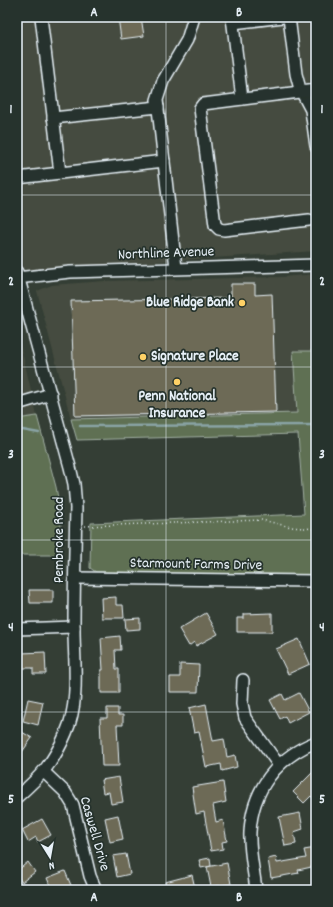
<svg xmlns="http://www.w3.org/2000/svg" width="333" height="907" font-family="Dekko,sans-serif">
	<rect width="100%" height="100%" fill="#343e35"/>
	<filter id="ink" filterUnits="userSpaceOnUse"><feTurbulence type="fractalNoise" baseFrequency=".025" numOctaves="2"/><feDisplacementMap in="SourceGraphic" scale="8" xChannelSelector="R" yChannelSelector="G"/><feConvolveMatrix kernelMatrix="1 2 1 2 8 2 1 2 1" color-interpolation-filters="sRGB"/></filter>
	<g filter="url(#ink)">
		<g fill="#454c3f">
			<polygon points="17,17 316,17 316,251 17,271"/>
			<polygon points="316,274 316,351 293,352 297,413 71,419 37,291 52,285 105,281 283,277"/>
			<polygon points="17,330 37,416 17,419"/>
		</g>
		<g fill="#5e7052" stroke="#a3b0a5">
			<polygon points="293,351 316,351 316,576 96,572 90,568 91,523 304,514 298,434 77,440 71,419 297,413"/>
			<polygon points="37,416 56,487 61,516 60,555 17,555 17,419"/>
		</g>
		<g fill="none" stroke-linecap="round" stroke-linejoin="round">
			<g stroke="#8aa4a6" stroke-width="2.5">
				<polyline points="80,426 316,425"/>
				<polyline points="17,429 39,433"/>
			</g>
		</g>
		<g fill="#6d6b56" stroke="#e8f1f8">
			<polygon points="118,17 141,17 144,36 121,39"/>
			<polygon points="231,284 255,284 255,295 272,294 276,412 75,416 71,301 231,298"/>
			<polygon points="29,590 53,590 53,603 30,603"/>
			<polygon points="116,597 116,605 123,605 124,618 102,618 101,598"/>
			<polygon points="206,613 218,634 196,646 194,642 189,646 179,629"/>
			<polygon points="272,613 272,632 237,632 237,618 244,618 244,614"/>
			<polygon points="140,618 140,629 126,630 125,619"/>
			<polygon points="120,636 121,650 115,650 116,669 119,669 119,693 101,693 101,670 103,670 101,638"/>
			<polygon points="299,639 310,664 288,674 276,649"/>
			<polygon points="45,652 46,674 33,674 33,668 21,668 21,653"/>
			<polygon points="180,664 199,665 198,692 170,692 170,677 180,677"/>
			<polygon points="299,693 309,712 288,723 285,716 280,719 270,700 282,694 285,700"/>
			<polygon points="28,699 43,702 38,725 23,721"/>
			<polygon points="206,704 213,741 224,739 227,757 235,755 237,767 222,771 221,764 206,767 199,732 194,733 189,708"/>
			<polygon points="107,708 118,708 118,715 123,715 123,725 117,725 119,766 102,766 100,718 107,718"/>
			<polygon points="17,729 32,738 22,752 17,749"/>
			<polygon points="316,769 316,801 311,796 304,803 293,792"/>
			<polygon points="119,777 123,802 111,804 109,792 103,793 101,780"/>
			<polygon points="223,782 226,802 213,805 216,822 223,820 227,841 222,842 223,849 211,851 204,812 196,814 192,787"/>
			<polygon points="300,813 303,829 294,832 296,844 285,846 279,817"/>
			<polygon points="118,815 123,839 110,842 105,818"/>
			<polygon points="42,819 51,835 38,842 36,837 28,842 22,830"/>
			<polygon points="316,848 316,866 298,870 299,873 271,878 268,859 276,857 277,863 306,858 304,850"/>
			<polygon points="126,854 130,874 117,877 113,856"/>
			<polygon points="210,858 211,866 201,868 199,860"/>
			<polygon points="28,862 35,872 22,882 17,876 17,871"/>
			<polygon points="227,863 231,884 211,887 207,867"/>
			<polygon points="65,871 73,890 52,890 47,878"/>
			<polygon points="192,875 195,888 188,890 167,890 165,882"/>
		</g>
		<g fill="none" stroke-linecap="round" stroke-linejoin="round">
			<g stroke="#e8f1f8" stroke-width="14">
				<g id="minor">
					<polyline points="41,17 60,173"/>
					<polyline points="232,17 242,99"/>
					<polyline points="289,17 296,74 300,89 311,110 316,146"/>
					<polyline points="233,23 283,17"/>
					<polyline points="53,118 158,107"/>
					<polyline points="17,178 164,161"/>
					<polyline points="309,220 224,230 219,229 215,225 200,108 203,104 316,90"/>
					<polyline points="176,268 157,100 163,81 187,40 194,17"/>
					<path d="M17 272 70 467 74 484 76 508C75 548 74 589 74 630 74 662 80 702 66 733 54 762 41 776 17 797"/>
					<polyline points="17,278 70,272 316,265"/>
					<polyline points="17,404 51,394"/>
					<polyline points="75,578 316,581"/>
					<polyline points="17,629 74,627"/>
					<polyline points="243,680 242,704 245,718 278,764"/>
					<polyline points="44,772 65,792 73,805 90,876 96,890"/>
					<path d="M256 890C254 871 249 851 250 832 252 790 277 757 316 742"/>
				</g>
			</g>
			<polyline stroke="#e8f1f8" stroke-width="1.5" stroke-dasharray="1 3" stroke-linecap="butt" points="85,526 262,520 291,527 316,529"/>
			<use href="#minor" stroke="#26332d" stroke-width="11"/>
		</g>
	</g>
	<path fill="none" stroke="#e8f1f8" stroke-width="1" stroke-opacity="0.55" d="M166 17V890M17 195H316M17 367H316M17 540H316M17 712H316"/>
	<g fill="#ffd166" stroke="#26332d" stroke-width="1.5">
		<circle cx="242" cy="303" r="4"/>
		<circle cx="143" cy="357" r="4"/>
		<circle cx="177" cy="382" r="4"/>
	</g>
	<g text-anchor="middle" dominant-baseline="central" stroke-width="3.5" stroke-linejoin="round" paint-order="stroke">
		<g font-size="15" fill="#e8f1f8" stroke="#26332d">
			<text transform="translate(166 254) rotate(-2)">Northline Avenue</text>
			<text transform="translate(60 540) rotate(-90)">Pembroke Road</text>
			<text transform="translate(196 565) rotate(1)">Starmount Farms Drive</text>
			<text transform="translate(94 834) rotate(74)">Caswell Drive</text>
		</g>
		<g font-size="15" font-weight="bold" fill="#e8f1f8" stroke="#26332d" text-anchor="end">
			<text x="234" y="303">Blue Ridge Bank</text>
			<text x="151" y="357" text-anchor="start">Signature Place</text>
			<text x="177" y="397" text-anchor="middle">Penn National<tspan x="177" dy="17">Insurance</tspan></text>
		</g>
	</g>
	<rect width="333" height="907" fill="none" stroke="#26332d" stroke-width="44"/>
	<g transform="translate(50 857) rotate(169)" stroke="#26332d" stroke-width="3" paint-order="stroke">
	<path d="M0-3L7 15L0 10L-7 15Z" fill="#e8f1f8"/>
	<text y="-6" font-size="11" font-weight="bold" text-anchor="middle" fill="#e8f1f8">N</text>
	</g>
	<rect x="22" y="22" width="289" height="863" fill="none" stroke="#e8f1f8" stroke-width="1.5"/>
	<g font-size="13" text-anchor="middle" font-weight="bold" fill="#e8f1f8">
		<text x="94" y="16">A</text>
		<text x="239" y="16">B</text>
		<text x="11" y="113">1</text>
		<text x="322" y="113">1</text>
		<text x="11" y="285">2</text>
		<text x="322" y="285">2</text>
		<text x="11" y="458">3</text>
		<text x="322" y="458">3</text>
		<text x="11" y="631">4</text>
		<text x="322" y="631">4</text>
		<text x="11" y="803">5</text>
		<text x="322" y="803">5</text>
		<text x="94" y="901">A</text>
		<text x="239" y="901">B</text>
	</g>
</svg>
